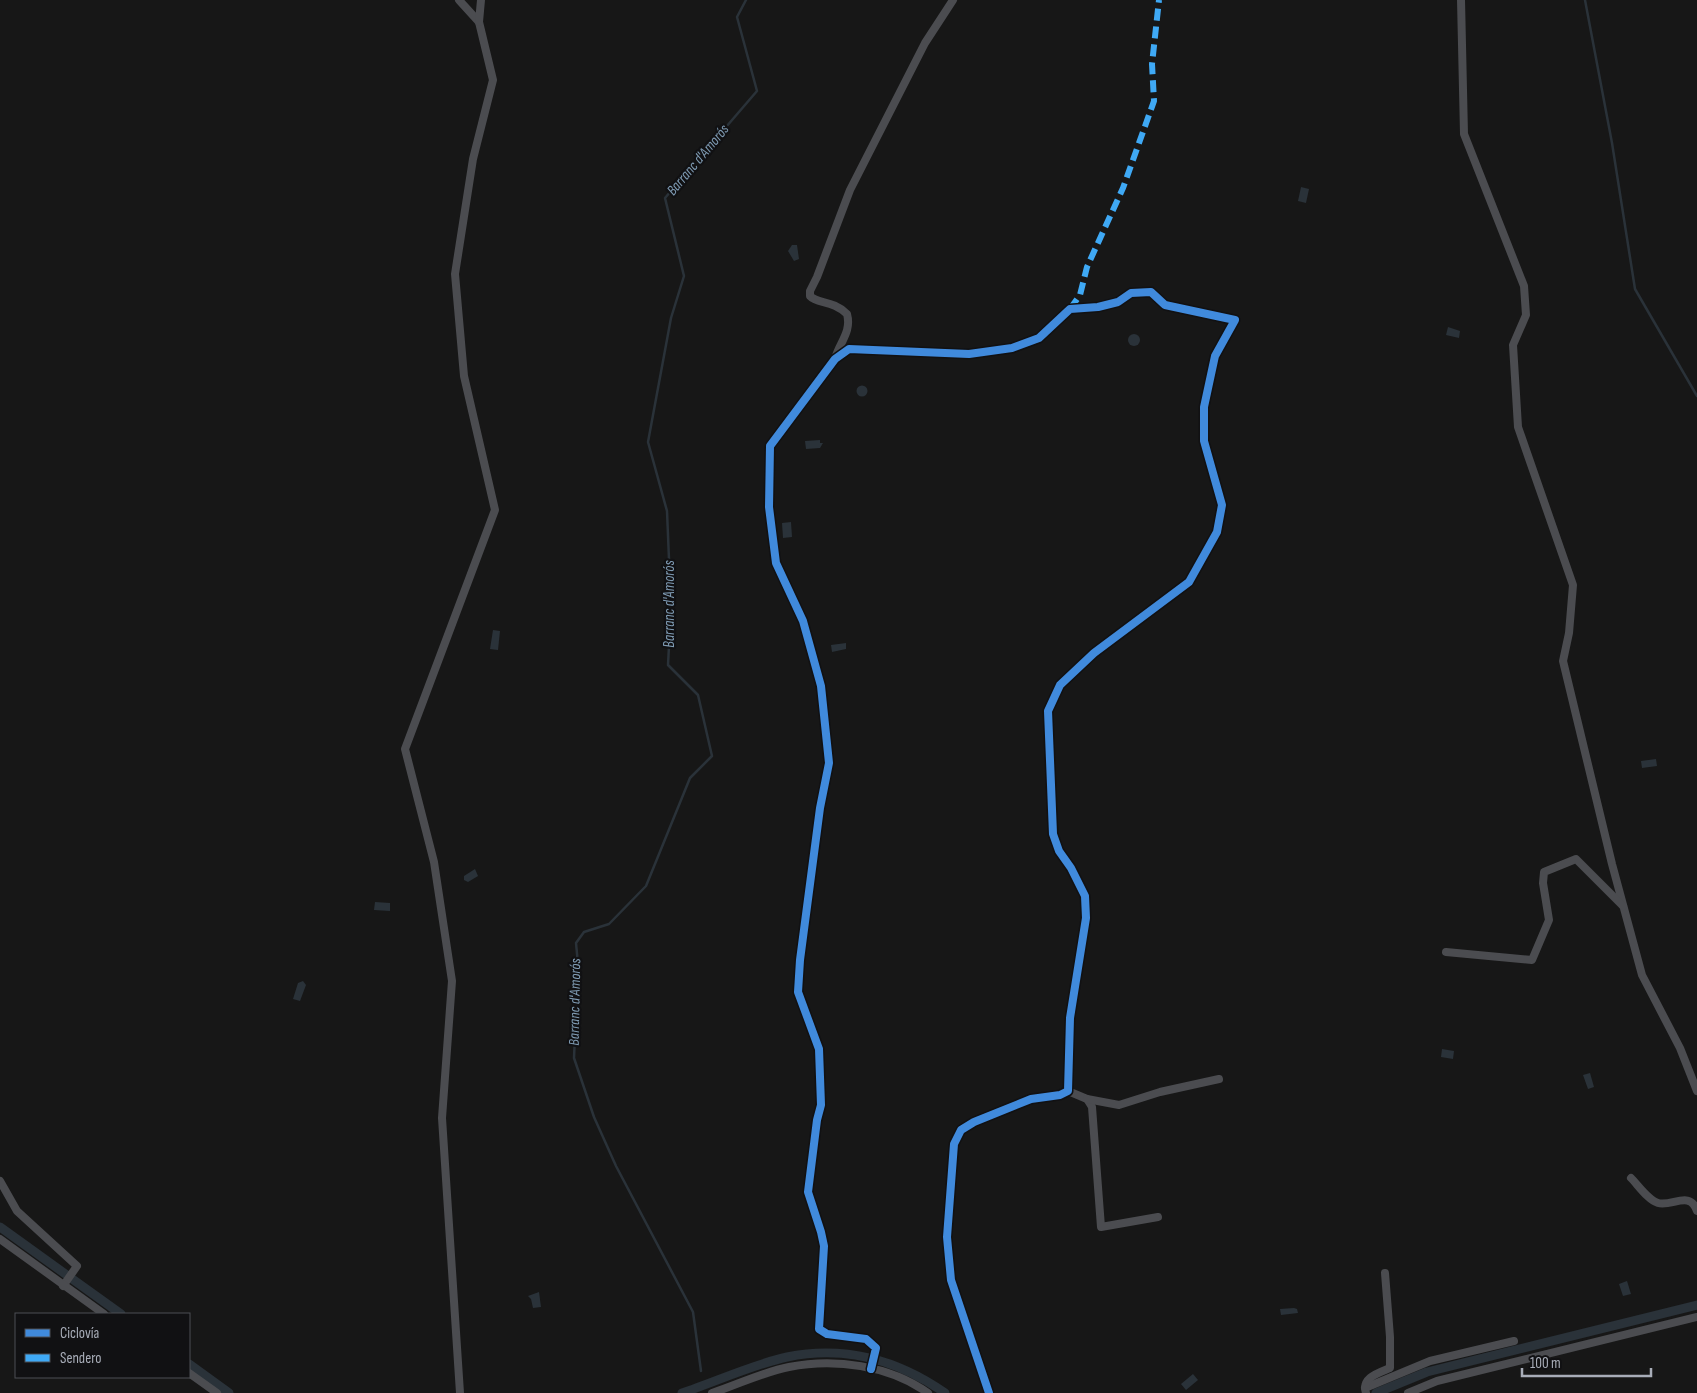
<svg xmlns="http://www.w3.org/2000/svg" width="1697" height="1393" font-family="'Sofia Sans Condensed',sans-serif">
	<rect width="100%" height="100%" fill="#171717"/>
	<g fill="#2a3239">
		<polygon points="1301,187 1309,189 1306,203 1298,201"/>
		<polygon points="792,245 797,245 799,259 794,261 788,251"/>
		<polygon points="1448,327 1460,331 1459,338 1446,335"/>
		<circle cx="1134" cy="340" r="6"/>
		<circle cx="862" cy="391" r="5.5"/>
		<polygon points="820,440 820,443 823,443 820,448 806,449 805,441"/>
		<polygon points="791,522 792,537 783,538 782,523"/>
		<polygon points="493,630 500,631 498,650 490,649"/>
		<polygon points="846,643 846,649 832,652 831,645"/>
		<polygon points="1656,759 1657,766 1642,768 1641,761"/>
		<polygon points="475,869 478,876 468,882 464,880 464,876"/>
		<polygon points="375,902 390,903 390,911 374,910"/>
		<polygon points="303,981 306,985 300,1001 293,999 298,983"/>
		<polygon points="1442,1049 1454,1051 1453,1059 1441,1057"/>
		<polygon points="1590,1073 1594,1087 1588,1089 1583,1075"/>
		<polygon points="1627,1281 1631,1294 1623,1296 1619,1284"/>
		<polygon points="539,1292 541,1307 533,1308 531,1299 528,1296"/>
		<polygon points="1294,1308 1297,1309 1298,1313 1281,1315 1280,1309"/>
		<polygon points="1193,1374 1198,1380 1186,1390 1181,1384"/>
	</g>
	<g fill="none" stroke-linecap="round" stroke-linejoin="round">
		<g stroke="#2a3239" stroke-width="2.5">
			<polyline points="1585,0 1612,143 1635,289 1697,396"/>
			<polyline points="701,1371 693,1312 616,1166 594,1117 574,1058 578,964 576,943 584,932 609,924 646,886 690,778 712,756 698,695 668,665 671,608 667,511 648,442 671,318 684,276 665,198 757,91 737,17 746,0"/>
		</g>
		<g stroke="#2a3239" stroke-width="9">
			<polyline points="0,1227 121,1314"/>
			<polyline points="189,1364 229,1393"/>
			<path d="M682 1393C715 1382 754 1364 787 1357 844 1345 898 1360 945 1393"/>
			<polyline points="1376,1393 1427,1372 1697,1305"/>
		</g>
		<g stroke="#4b4c50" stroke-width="8">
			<polyline points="459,0 479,22 493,80 473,159 455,274 464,376 495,510 405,749 434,862 452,981 442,1118 460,1393"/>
			<polyline points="1461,0 1464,134 1524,286 1526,315 1513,345 1518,427 1573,585 1569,633 1563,661 1612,864 1642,975 1680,1048 1697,1091"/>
			<polyline points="479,22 481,0"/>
			<path d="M835 359C839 343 852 332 847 314 833 300 817 304 810 296V291L817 277 850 190 925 43 953 0"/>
			<polyline points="1446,952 1532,960 1549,920 1543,883 1544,872 1576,859 1623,906"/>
			<polyline points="1068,1091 1087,1099 1092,1107 1101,1227 1158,1217"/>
			<polyline points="1087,1099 1119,1105 1160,1092 1219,1079"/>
			<path d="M1631 1178C1638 1185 1648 1200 1658 1203 1672 1207 1690 1190 1697 1211"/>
			<polyline points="0,1181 17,1211 77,1266 63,1286"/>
			<polyline points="0,1239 104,1314"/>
			<polyline points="871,1369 876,1348 866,1339 827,1334 819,1329 824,1246 821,1232 808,1192 817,1120 821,1105 819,1049 798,992 800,960 820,808 829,763 821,686 803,621 776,563 769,507 770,446 835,359 849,349 969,354 1012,348 1039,338 1070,309 1098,307 1118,302 1131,293 1151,292 1165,305 1235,320 1215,356 1204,407 1204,441 1222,505 1217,532 1189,582 1094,653 1060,685 1048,711 1053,834 1059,851 1071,868 1085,896 1086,918 1070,1018 1068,1091 1060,1095 1031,1099 974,1122 961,1130 954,1144 947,1237 951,1280 989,1393"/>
			<polyline points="189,1373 217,1393"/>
			<polyline points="1365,1388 1430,1361 1514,1341"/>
			<path d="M712 1393C737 1385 763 1372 789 1367 834 1358 889 1365 928 1393"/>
			<path d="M1366 1393C1361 1378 1378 1373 1390 1368V1337L1385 1273"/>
			<polyline points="1408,1393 1437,1381 1697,1317"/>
		</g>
		<polyline stroke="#3fa9f5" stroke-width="6" stroke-dasharray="12 6" stroke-linecap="butt" points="1070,309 1080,295 1087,267 1123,188 1154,101 1152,64 1159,0"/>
		<g stroke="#111113" stroke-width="11">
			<polyline id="cycleway" points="871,1369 876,1348 866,1339 827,1334 819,1329 824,1246 821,1232 808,1192 817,1120 821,1105 819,1049 798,992 800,960 820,808 829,763 821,686 803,621 776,563 769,507 770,446 835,359 849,349 969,354 1012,348 1039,338 1070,309 1098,307 1118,302 1131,293 1151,292 1165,305 1235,320 1215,356 1204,407 1204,441 1222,505 1217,532 1189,582 1094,653 1060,685 1048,711 1053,834 1059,851 1071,868 1085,896 1086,918 1070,1018 1068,1091 1060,1095 1031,1099 974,1122 961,1130 954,1144 947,1237 951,1280 989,1393"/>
		</g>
		<use href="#cycleway" stroke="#408adc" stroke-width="8"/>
	</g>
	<g text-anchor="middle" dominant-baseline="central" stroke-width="4.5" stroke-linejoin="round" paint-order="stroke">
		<g font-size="15" font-style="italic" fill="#7f9bb3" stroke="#111113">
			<text transform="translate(698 160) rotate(-50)">Barranc d'Amorós</text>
			<text transform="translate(669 604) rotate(-90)">Barranc d'Amorós</text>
			<text transform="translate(575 1002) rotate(-89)">Barranc d'Amorós</text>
		</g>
	</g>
	<rect x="15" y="1313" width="175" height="65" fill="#111113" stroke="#4d4f55"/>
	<rect x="25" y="1329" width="25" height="8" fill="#408adc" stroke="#4d4f55"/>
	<text x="60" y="1338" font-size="15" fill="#a8adb8">Ciclovía</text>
	<rect x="25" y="1354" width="25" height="8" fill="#3fa9f5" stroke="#4d4f55"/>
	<text x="60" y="1363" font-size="15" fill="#a8adb8">Sendero</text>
	<path d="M1522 1368v8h129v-8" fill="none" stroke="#a8adb8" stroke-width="2.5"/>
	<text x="1530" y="1368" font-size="15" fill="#a8adb8" stroke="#111113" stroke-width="4" paint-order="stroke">100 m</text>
</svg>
